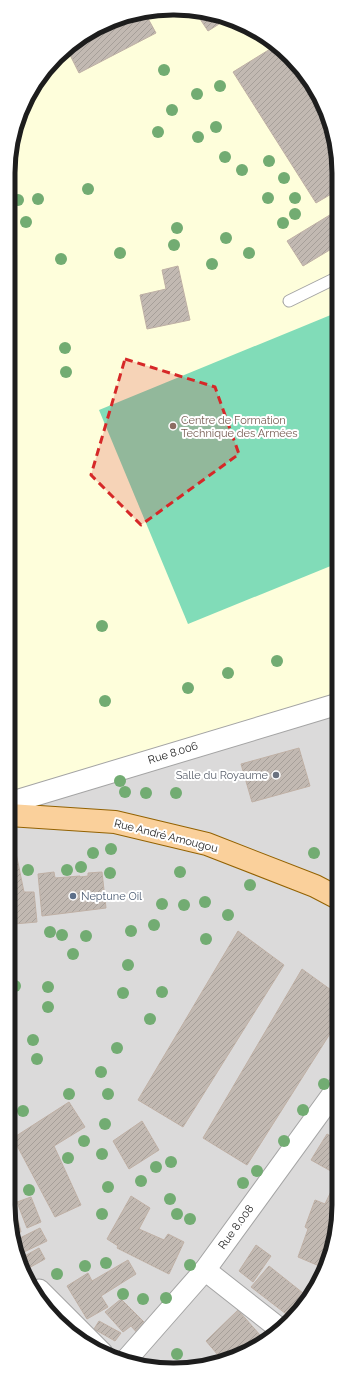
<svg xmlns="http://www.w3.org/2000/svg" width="347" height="1378" font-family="Raleway,sans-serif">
	<defs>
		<pattern id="building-hatch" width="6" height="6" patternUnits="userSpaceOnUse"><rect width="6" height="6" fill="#c2b9b2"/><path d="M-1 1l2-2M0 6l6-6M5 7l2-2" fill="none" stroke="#a69f99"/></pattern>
	</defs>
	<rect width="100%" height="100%" fill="#eeeae3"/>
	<polygon fill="#dbdada" points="131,14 247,25 291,57 322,101 338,152 338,1226 317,1287 274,1336 226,1361 162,1370 101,1353 49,1314 21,1268 8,1205 9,152 30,91 73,42"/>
	<polygon fill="#fefedb" points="195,9 247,25 291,57 322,101 338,152 338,701 9,803 9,152 30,91 73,42 131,14"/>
	<polygon fill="#81dcb8" points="338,312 338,563 188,624 99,410"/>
	<g fill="url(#building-hatch)" stroke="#bfb0a5">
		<polygon points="194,10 195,9 227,19 208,31"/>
		<polygon points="145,13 156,33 79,73 67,49 73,42 131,14"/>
		<polygon points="275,46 291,57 322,101 338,152 338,190 316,203 233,72"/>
		<polygon points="338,210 338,245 303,266 287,241"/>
		<polygon points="178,266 190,320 147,329 140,295 166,289 162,270"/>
		<polygon points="299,748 310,786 252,802 241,764"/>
		<polygon points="16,853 24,892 34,892 37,922 14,924 11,895 8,896 8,855"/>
		<polygon points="54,872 55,878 80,876 80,877 88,876 88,873 102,872 106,908 42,916 38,874"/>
		<polygon points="238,931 284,965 183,1127 138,1100"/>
		<polygon points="302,969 338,995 338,1021 247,1165 203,1138"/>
		<polygon points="69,1102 85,1127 54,1146 81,1205 55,1217 13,1138"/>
		<polygon points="142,1121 159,1150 129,1169 113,1141"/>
		<polygon points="338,1123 338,1139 331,1135"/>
		<polygon points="327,1134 338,1140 338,1175 311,1160"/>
		<polygon points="334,1185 338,1187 338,1226 324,1268 298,1257 308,1229 305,1227 315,1200 325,1204"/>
		<polygon points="11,1192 21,1232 14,1234 8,1204 8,1193"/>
		<polygon points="131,1196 150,1208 139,1229 164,1240 168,1234 184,1242 169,1274 117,1248 118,1246 107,1239"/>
		<polygon points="31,1197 41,1222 27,1228 17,1202"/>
		<polygon points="40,1228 47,1241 24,1252 18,1239"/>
		<polygon points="256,1245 271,1256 253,1282 239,1271"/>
		<polygon points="39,1248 45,1259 27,1269 21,1258"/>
		<polygon points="19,1260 27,1273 25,1274 21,1268"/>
		<polygon points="128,1260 136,1274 101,1296 108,1307 87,1319 67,1286 88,1273 92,1281"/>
		<polygon points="269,1266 308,1297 290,1317 251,1287"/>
		<polygon points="121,1299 149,1327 140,1336 131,1326 123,1332 105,1312"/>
		<polygon points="238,1310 260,1335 236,1356 224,1362 206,1341"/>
		<polygon points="99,1321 121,1333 115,1341 94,1329"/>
		<polygon points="267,1333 272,1337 253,1347"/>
	</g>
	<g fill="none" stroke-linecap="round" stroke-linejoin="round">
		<g stroke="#a4a4a4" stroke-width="13">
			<polyline id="lane" points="289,301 338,277"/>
		</g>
		<g stroke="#a4a4a4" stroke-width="23">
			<g id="street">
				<polyline points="9,803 338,704"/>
				<polyline points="205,1270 280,1329"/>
				<polyline points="39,1290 102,1353"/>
				<polyline points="126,1360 205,1270 338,1087"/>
			</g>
		</g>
		<g stroke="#936202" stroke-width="24">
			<polyline id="primary" points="9,815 115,822 207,844 315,886 338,898"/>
		</g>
		<use href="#lane" stroke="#fff" stroke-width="11"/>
		<use href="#street" stroke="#fff" stroke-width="21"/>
		<use href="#primary" stroke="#fad09b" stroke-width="22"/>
	</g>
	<g fill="#72ac72">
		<circle cx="164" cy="70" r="6"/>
		<circle cx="220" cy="86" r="6"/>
		<circle cx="197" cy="94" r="6"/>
		<circle cx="172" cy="110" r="6"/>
		<circle cx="216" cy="127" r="6"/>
		<circle cx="158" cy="132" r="6"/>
		<circle cx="198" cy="137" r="6"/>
		<circle cx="225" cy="157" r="6"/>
		<circle cx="269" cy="161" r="6"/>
		<circle cx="242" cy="170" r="6"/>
		<circle cx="284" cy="178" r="6"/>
		<circle cx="88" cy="189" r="6"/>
		<circle cx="268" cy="198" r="6"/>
		<circle cx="295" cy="198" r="6"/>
		<circle cx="38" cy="199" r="6"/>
		<circle cx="18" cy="200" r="6"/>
		<circle cx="295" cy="214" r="6"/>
		<circle cx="26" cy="222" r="6"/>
		<circle cx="283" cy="223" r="6"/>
		<circle cx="177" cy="228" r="6"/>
		<circle cx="226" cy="238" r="6"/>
		<circle cx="174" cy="245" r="6"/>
		<circle cx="120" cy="253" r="6"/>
		<circle cx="249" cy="253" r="6"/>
		<circle cx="61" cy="259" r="6"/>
		<circle cx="212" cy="264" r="6"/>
		<circle cx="65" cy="348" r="6"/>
		<circle cx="66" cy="372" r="6"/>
		<circle cx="102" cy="626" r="6"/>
		<circle cx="277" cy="661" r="6"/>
		<circle cx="228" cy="673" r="6"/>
		<circle cx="188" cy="688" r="6"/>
		<circle cx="105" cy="701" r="6"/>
		<circle cx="120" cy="781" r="6"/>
		<circle cx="125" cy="792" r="6"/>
		<circle cx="146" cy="793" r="6"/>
		<circle cx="176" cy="793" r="6"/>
		<circle cx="111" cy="849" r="6"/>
		<circle cx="93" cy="853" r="6"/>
		<circle cx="314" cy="853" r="6"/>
		<circle cx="81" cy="867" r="6"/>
		<circle cx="28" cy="870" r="6"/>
		<circle cx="67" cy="870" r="6"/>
		<circle cx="180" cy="872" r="6"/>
		<circle cx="110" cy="873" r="6"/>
		<circle cx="250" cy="885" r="6"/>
		<circle cx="205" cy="902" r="6"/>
		<circle cx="162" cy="904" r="6"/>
		<circle cx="184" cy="905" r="6"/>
		<circle cx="228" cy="915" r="6"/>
		<circle cx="154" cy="925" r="6"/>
		<circle cx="131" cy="931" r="6"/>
		<circle cx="50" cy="932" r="6"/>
		<circle cx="62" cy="935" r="6"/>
		<circle cx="86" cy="936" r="6"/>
		<circle cx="206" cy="939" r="6"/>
		<circle cx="73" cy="954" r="6"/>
		<circle cx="128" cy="965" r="6"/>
		<circle cx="15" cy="986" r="6"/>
		<circle cx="48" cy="987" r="6"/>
		<circle cx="162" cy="992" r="6"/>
		<circle cx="123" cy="993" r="6"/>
		<circle cx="48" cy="1007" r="6"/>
		<circle cx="150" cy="1019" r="6"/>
		<circle cx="33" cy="1040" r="6"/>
		<circle cx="117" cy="1048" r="6"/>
		<circle cx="37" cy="1059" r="6"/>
		<circle cx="101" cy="1072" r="6"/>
		<circle cx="324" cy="1084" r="6"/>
		<circle cx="69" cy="1094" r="6"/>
		<circle cx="108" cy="1094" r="6"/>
		<circle cx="303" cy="1110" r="6"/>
		<circle cx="23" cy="1111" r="6"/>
		<circle cx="105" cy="1124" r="6"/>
		<circle cx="84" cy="1141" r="6"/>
		<circle cx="284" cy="1141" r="6"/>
		<circle cx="102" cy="1154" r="6"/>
		<circle cx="68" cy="1158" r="6"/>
		<circle cx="171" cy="1162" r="6"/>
		<circle cx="156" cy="1167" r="6"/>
		<circle cx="257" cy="1171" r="6"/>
		<circle cx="141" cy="1181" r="6"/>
		<circle cx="243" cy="1183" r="6"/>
		<circle cx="108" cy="1187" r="6"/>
		<circle cx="29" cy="1190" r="6"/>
		<circle cx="170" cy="1199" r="6"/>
		<circle cx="102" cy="1214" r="6"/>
		<circle cx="177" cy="1214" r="6"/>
		<circle cx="190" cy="1219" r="6"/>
		<circle cx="106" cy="1263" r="6"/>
		<circle cx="190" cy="1265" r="6"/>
		<circle cx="85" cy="1266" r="6"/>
		<circle cx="57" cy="1274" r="6"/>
		<circle cx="123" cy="1294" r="6"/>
		<circle cx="166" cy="1298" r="6"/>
		<circle cx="143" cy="1299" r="6"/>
		<circle cx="177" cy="1354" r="6"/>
	</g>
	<path fill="#d62828" fill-opacity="0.2" stroke="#d62828" stroke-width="3" stroke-dasharray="8 5" stroke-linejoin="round" d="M125 359 215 387 239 454 141 525 91 475Z"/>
	<circle fill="#8d6e63" stroke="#fff" stroke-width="1.5" cx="173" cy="426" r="4"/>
	<circle fill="#6b7280" stroke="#fff" stroke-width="1.5" cx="276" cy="775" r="4"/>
	<circle fill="#5c6f8a" stroke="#fff" stroke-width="1.5" cx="73" cy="896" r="4"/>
	<g text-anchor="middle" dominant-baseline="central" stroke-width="4" stroke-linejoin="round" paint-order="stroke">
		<g font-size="11" fill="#785e54" stroke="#fff" text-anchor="start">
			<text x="181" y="420">Centre de Formation<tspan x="181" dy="13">Technique des Armées</tspan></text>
		</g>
		<g font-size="11" fill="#1d1d1d" stroke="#fff">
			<text transform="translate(173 753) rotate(-17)">Rue 8.006</text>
			<text transform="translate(166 836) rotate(14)">Rue André Amougou</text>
			<text transform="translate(236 1227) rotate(-54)">Rue 8.008</text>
		</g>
		<g font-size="11" fill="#5b616d" stroke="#fff" text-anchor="end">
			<text x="268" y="775">Salle du Royaume</text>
		</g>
		<g font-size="11" fill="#4e5e75" stroke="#fff" text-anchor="start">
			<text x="81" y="896">Neptune Oil</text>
		</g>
	</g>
	<path d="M0 0H347V1378H0ZM173 15H174A158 158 0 0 1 332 173V1205A158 158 0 0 1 174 1363H173A158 158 0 0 1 15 1205V173A158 158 0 0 1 173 15Z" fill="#fff" fill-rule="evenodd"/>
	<path fill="none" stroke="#1d1d1d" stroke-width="5" d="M173 15H174A158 158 0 0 1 332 173V1205A158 158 0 0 1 174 1363H173A158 158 0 0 1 15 1205V173A158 158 0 0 1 173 15Z"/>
</svg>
